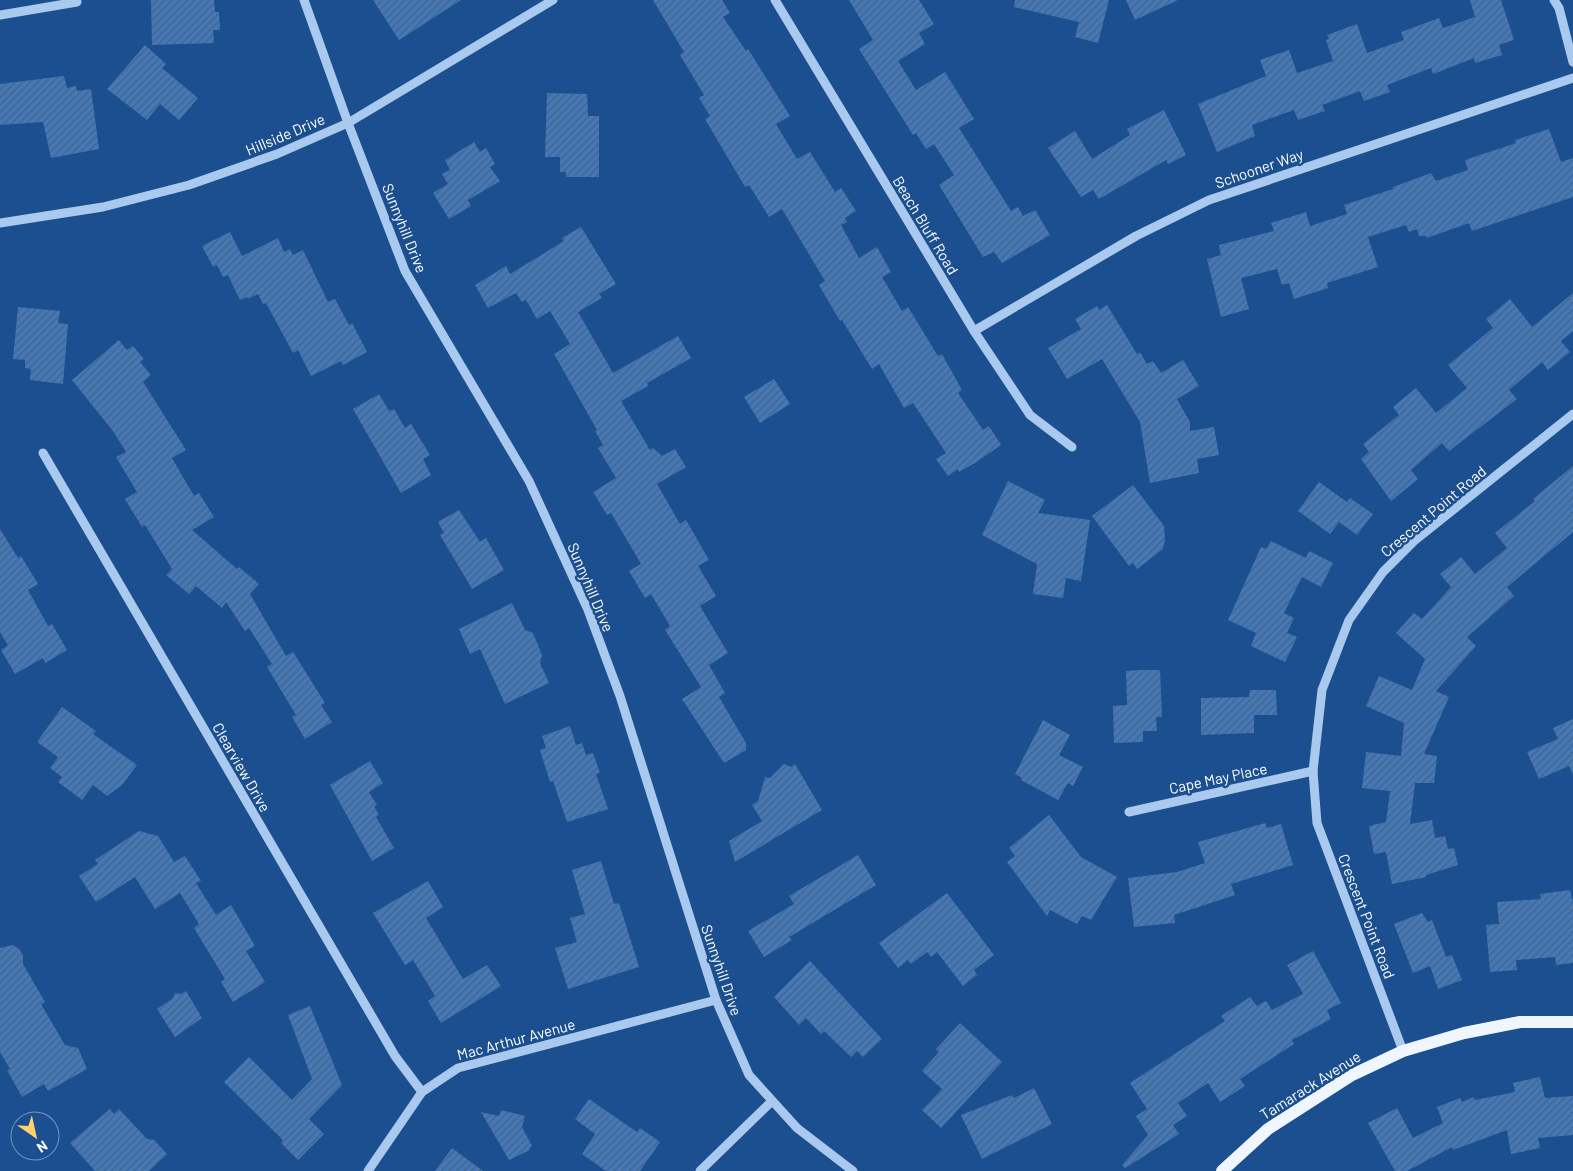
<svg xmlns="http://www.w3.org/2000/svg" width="1573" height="1171" font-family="Barlow,sans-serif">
	<defs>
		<pattern id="building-hatch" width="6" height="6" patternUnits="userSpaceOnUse" patternTransform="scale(1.25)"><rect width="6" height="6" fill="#4478b7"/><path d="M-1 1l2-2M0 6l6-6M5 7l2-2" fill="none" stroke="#486282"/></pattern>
	</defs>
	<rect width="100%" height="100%" fill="#1b4f8f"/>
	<g fill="url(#building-hatch)">
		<polygon points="151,0 214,0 215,12 219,12 220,30 213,30 214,43 152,45"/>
		<polygon points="373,0 461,0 399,40"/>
		<polygon points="653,0 722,0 730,13 723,17 746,51 748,49 790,116 776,124 797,159 810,152 835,192 841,188 856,211 845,218 847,222 841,225 859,258 877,247 891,272 882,277 902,311 908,307 938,356 942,354 962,390 958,393 983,430 989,426 1001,445 975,463 959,472 958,469 948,476 936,459 946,453 913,403 904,408 879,364 872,369 842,320 840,321 819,285 825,281 782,209 769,217 749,185 745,187 705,119 710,116 699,98 704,95 680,55 684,52"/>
		<polygon points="849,0 919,0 934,24 919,33 925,44 898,61 916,90 945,72 974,119 959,128 1011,211 1018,207 1023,216 1035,210 1050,235 1002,263 994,252 983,257 939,185 954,175 934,144 926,149 916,133 913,135 859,49 873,40"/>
		<polygon points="1015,0 1109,0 1098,43 1075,37 1079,22 1014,7"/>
		<polygon points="1126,0 1178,0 1135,20"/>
		<polygon points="1470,0 1501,0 1514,40 1499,45 1502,55 1475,63 1474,58 1433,74 1431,68 1387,85 1390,92 1364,101 1360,91 1322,105 1325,111 1298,120 1294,110 1252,125 1255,136 1217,152 1198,104 1266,76 1260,60 1289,50 1297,73 1333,61 1326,40 1329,39 1327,35 1357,24 1367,53 1404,40 1401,32 1439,18 1443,28 1475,17"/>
		<polygon points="145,45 166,64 162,68 198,98 179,120 160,104 147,120 107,89"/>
		<polygon points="64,76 67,88 76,86 77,91 91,89 99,149 51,158 43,122 0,125 0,84"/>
		<polygon points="547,93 587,94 588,116 599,116 599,177 566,177 566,172 560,172 560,157 545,157"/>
		<polygon points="1164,110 1186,155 1168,164 1166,160 1099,199 1093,190 1081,197 1048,148 1075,131 1092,159 1130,135 1127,129"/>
		<polygon points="1549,129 1561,162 1573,158 1573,197 1472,231 1469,223 1427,238 1426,236 1419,236 1417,229 1409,232 1406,225 1368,237 1378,267 1327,283 1328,288 1294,299 1289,283 1282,285 1277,269 1241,278 1249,309 1221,317 1207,259 1221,255 1219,245 1274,231 1271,223 1306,212 1310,226 1347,214 1344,205 1393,189 1393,187 1431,173 1436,181 1468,170 1465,160 1516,143 1515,140"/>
		<polygon points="474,142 480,152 486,148 495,164 490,167 500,181 468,200 471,206 449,219 433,193 448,184 442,174 450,170 445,160"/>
		<polygon points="581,227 616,284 599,294 602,298 578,312 613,373 678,336 691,358 647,383 648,386 621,401 650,450 653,448 662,456 675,449 686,467 657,484 680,524 686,520 709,560 698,566 716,596 700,606 728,653 709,665 725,693 719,697 746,743 746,750 724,763 682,699 701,687 665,630 670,626 651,594 645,598 629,571 641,564 611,513 607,515 593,492 616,478 598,448 603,445 595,431 597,430 554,354 570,344 550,311 537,319 526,300 522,302 516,293 488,308 475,285 506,266 510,274 564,241 562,238"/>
		<polygon points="230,232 242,256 278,238 284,252 290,249 293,255 303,250 328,302 335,299 349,325 352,323 367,352 343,365 341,361 311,376 298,350 293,353 266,303 263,304 258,294 248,299 247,297 240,300 228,275 223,277 217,265 213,267 202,246"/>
		<polygon points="1573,293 1573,331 1561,341 1570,352 1548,370 1542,362 1509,390 1517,399 1449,451 1442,443 1411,470 1418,479 1391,501 1361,459 1369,452 1363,444 1399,415 1393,407 1416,388 1436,413 1467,388 1448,365 1493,328 1486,319 1510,299 1532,327"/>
		<polygon points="1107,305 1137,354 1140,352 1147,364 1153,361 1161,373 1183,360 1199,386 1177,399 1190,422 1190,431 1214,427 1219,455 1197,459 1199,473 1150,483 1140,422 1102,359 1067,379 1048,348 1081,329 1075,319 1097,306 1099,310"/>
		<polygon points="18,307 60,311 58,323 68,324 63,384 30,380 31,369 25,368 25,360 13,359"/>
		<polygon points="119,340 127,350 133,346 144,359 140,362 151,375 143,382 186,450 172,458 194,496 199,493 214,517 192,530 237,569 239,567 259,584 250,594 286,656 293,652 325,703 321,705 332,722 305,739 292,717 296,715 267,667 272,664 249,628 245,631 226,602 222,608 196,586 189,594 166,575 172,569 145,525 142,527 125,499 137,492 116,457 126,452 113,431 72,380"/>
		<polygon points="774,379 790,404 760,423 744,397"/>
		<polygon points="379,394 389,411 394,409 405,428 411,424 430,455 423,459 431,475 401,493 353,409"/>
		<polygon points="1573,466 1573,532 1507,587 1514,596 1467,637 1476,646 1436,691 1449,697 1424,754 1437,756 1434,783 1415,783 1410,824 1432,820 1435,838 1445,836 1448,849 1454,848 1458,865 1426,875 1426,877 1392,884 1386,852 1374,854 1369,826 1386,822 1390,791 1362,788 1366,752 1401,756 1404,723 1366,706 1379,676 1412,690 1425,659 1396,633 1414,613 1422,619 1451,587 1440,574 1461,557 1475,574 1507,548 1495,533 1535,501 1533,499"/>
		<polygon points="1008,481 1045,500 1038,513 1090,520 1081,581 1066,578 1063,598 1033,594 1037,564 982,535"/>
		<polygon points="1319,482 1347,502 1350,498 1373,514 1357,535 1339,522 1330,534 1298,511"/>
		<polygon points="1133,485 1164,526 1165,539 1163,549 1137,569 1133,563 1129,566 1092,516"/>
		<polygon points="459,510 480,542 486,538 504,570 472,589 440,535 444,533 438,522"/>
		<polygon points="0,529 18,558 21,556 38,584 28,590 48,626 52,624 67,650 45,663 43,658 15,674 1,650 8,645 0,632"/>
		<polygon points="1271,541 1306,558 1309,551 1333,563 1321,587 1302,577 1284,613 1294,618 1287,633 1297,637 1285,662 1251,646 1256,633 1228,620 1261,547 1266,549"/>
		<polygon points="512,603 525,630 533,633 542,655 540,663 549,683 505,704 480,649 470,654 459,629"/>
		<polygon points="1140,670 1160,670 1162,717 1156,717 1157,731 1143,731 1143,742 1114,743 1113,706 1127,705 1126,671"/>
		<polygon points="1250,690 1276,690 1277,715 1254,715 1254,733 1201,735 1201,698 1249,697"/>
		<polygon points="62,707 96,731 93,734 137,765 122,785 107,796 93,785 82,800 58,782 62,777 50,768 58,757 37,742"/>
		<polygon points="1573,719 1573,774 1569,766 1539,779 1527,752 1558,739 1553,728"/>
		<polygon points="1043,720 1070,735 1059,755 1083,767 1073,786 1068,783 1058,800 1021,780 1022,778 1015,774"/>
		<polygon points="570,726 576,745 582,743 586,755 593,753 600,773 596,774 608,809 567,822 553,781 550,782 540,750 546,748 542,736"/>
		<polygon points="370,761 383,783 369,792 377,805 374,806 379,815 376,817 394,848 372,861 330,785"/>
		<polygon points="784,764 791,767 795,764 822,810 735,862 729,841 762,821 752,805 758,801 765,777 770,778"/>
		<polygon points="1049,815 1081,857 1117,877 1091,920 1082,916 1077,924 1050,910 1047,916 1007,862 1015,856 1009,848"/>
		<polygon points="1265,823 1267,828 1281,824 1293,865 1231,884 1235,895 1174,915 1175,923 1134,927 1128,878 1177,872 1205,863 1198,842"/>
		<polygon points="139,831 158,836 174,862 185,856 201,881 196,883 216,915 231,905 255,946 246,951 265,982 233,1002 221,982 225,979 194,928 199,924 180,893 155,909 135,877 96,902 79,876 98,864 95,860"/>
		<polygon points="858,855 876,885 789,937 792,940 764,957 748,931 794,904 789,896"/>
		<polygon points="601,861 614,904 619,903 639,967 568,989 555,948 577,942 570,918 585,914 572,870"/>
		<polygon points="428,881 443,907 426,918 463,979 487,965 501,986 441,1023 428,1001 435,996 413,960 405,965 373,913"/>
		<polygon points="1570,890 1573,902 1573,963 1556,965 1555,957 1516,960 1517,970 1490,972 1486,925 1499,924 1497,902 1541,899 1540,894"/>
		<polygon points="947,893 994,955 974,970 977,975 963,986 937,952 931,957 927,952 911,964 908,960 898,968 879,943"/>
		<polygon points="1422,913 1428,922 1432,920 1446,957 1452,955 1462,980 1438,989 1430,966 1413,973 1394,924"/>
		<polygon points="13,945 19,949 23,955 23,964 45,1002 41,1004 65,1045 78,1048 87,1069 48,1091 44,1084 22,1097 7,1070 10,1069 0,1052 0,948"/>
		<polygon points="1313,951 1341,1003 1327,1010 1331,1019 1292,1040 1294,1044 1240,1079 1245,1086 1220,1102 1208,1083 1178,1103 1187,1116 1173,1125 1179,1134 1125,1168 1122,1165 1148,1135 1136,1116 1147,1109 1130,1083 1225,1021 1221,1016 1250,997 1257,1006 1266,1001 1272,1010 1303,994 1287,965"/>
		<polygon points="810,961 882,1039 863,1057 857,1051 851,1057 824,1031 821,1034 806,1018 799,1025 774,997"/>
		<polygon points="186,991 202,1018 175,1037 157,1009 173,998 175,993 181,994"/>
		<polygon points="310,1006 342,1085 309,1119 324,1134 298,1160 281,1143 283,1140 224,1082 249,1057 292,1100 312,1079 288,1015"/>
		<polygon points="960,1023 1002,1062 941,1128 922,1110 942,1089 922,1071 939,1052 936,1049"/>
		<polygon points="1540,1077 1545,1098 1573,1096 1573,1135 1538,1138 1540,1148 1511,1154 1507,1130 1453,1150 1452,1147 1407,1171 1395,1171 1368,1123 1397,1108 1413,1138 1443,1123 1437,1107 1460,1098 1462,1102 1474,1097 1475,1100 1515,1092 1513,1083"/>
		<polygon points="1034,1088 1052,1124 982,1159 961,1115 1012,1095 1014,1098"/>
		<polygon points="589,1099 637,1132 640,1128 660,1142 640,1171 606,1171 582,1154 595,1134 575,1119"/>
		<polygon points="110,1109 114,1114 119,1109 147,1139 154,1140 167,1154 149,1171 95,1171 70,1143"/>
		<polygon points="501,1110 525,1116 522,1127 532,1146 529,1148 530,1150 509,1160 481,1112 499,1116"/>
		<polygon points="452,1148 483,1171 435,1171"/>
	</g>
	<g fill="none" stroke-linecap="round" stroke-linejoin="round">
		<g stroke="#a9c9ee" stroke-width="9">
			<polyline points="304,0 348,123 405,271 529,481 588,610 620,696 716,1000 749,1075 797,1128 853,1171"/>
			<polyline points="775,0 974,331 1030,415 1072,447"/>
			<polyline points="1554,0 1559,8 1573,62"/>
			<polyline points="0,15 77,2"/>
			<polyline points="0,223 103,207 189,185 277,154 348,123 553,0"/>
			<polyline points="974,331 1136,236 1209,200 1573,78"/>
			<polyline points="43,453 395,1056 422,1092"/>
			<polyline points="1129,812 1313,771"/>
			<polyline points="1403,1051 1317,823 1313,771 1322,690 1349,620 1383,572 1414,541 1573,414"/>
			<polyline points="368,1171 422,1092 458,1068 716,1000"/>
			<polyline points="700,1171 772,1101"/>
		</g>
		<polyline stroke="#f0f6ff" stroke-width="12" points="1222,1171 1268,1129 1352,1075 1403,1051 1464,1033 1520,1022 1573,1022"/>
	</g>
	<g text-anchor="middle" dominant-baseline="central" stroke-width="5" stroke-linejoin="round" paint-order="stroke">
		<g font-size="15" fill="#fff" stroke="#1b4f8f">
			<text transform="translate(285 134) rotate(-23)">Hillside Drive</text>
			<text transform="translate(1259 168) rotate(-19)">Schooner Way</text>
			<text transform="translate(926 225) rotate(59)">Beach Bluff Road</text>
			<text transform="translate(405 228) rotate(68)">Sunnyhill Drive</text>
			<text transform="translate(1433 511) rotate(-40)">Crescent Point Road</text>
			<text transform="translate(591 587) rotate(67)">Sunnyhill Drive</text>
			<text transform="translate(242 767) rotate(60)">Clearview Drive</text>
			<text transform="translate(1218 778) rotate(-12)">Cape May Place</text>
			<text transform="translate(1367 916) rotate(69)">Crescent Point Road</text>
			<text transform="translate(722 970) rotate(71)">Sunnyhill Drive</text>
			<text transform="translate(516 1039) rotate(-15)">Mac Arthur Avenue</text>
			<text transform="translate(1310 1085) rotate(-32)">Tamarack Avenue</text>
		</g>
	</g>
	<g transform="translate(35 1136) rotate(146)"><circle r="24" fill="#1b4f8f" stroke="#7695bc"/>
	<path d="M0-4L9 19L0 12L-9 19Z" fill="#ffd166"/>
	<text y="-8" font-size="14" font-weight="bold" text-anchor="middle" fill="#ffffff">N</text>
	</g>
</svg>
